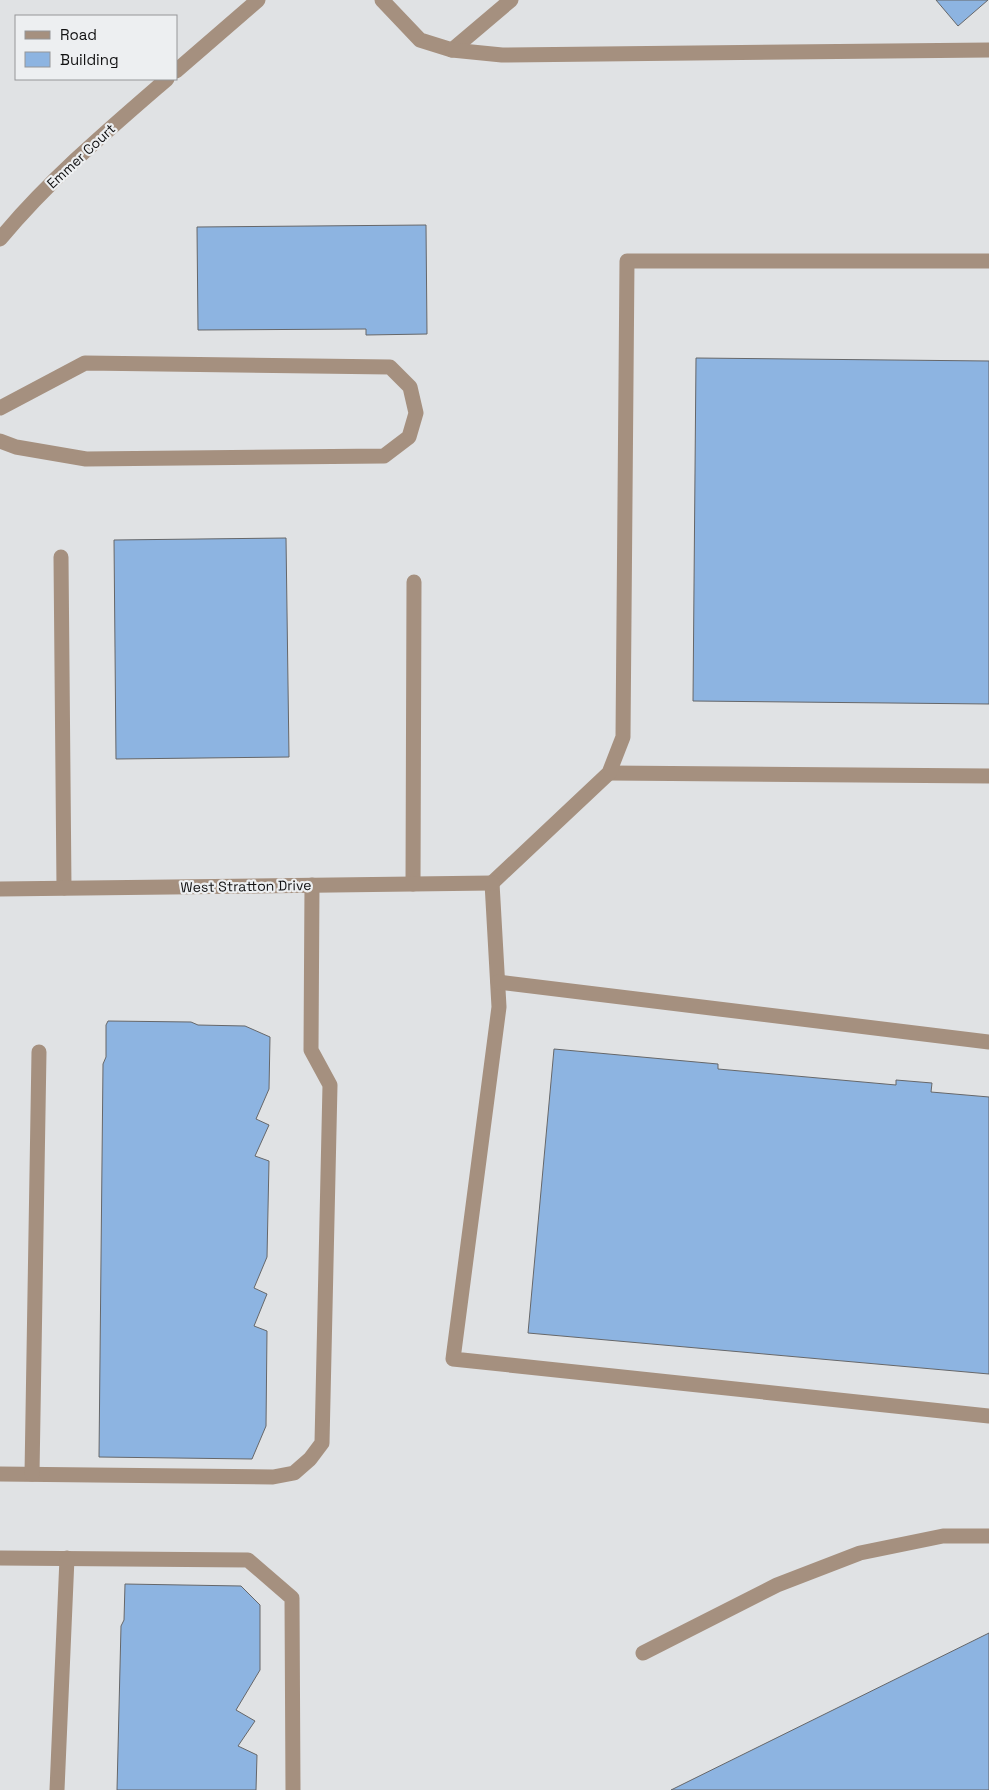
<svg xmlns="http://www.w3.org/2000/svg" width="989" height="1790" font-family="'Space Grotesk',sans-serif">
	<rect width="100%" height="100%" fill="#e0e2e4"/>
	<g fill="#8db4e1" stroke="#666769">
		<polygon points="936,0 988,0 958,26"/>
		<polygon points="426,225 427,334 366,335 366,329 198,330 197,227"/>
		<polygon points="696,358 989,361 989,704 693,701"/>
		<polygon points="286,538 289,757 116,759 114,540"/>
		<polygon points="108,1021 191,1022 198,1025 245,1026 270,1037 269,1089 256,1119 269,1125 255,1156 269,1161 267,1257 254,1288 267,1294 254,1326 267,1331 266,1426 252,1459 99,1457 103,1064 106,1057 106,1025"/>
		<polygon points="554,1049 718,1064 718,1069 896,1085 896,1080 932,1083 931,1092 989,1097 989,1374 528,1333"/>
		<polygon points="125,1584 241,1586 260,1605 260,1670 236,1710 255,1721 238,1746 257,1755 256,1790 117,1790 121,1626 124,1620"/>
		<polygon points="989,1633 989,1790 671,1790"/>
	</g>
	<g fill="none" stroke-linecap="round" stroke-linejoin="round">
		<g stroke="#a5907f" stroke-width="15">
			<polyline points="382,0 420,40 452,50 511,0"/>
			<polyline points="452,50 502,55 989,50"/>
			<polyline points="176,71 258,0"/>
			<path d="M0 239C50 179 108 130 167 79"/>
			<polyline points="0,408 85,363 390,367 410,387 416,413 409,437 384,456 86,459 16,447 0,441"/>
			<polyline points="61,557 64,888"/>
			<polyline points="609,773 989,776"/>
			<polyline points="492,883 609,773 623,737 627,261 989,261"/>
			<polyline points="492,883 499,1007 453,1359 989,1416"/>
			<polyline points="413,884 414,582"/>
			<polyline points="0,889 492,883"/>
			<polyline points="498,982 989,1042"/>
			<polyline points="0,1474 273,1477 294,1473 310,1459 322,1443 330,1085 311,1050 312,885"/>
			<polyline points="32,1474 39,1052"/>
			<polyline points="0,1558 248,1560 292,1598 293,1790"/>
			<polyline points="643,1653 777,1585 860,1553 943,1536 989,1536"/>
			<polyline points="57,1790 67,1558"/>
		</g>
	</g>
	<g text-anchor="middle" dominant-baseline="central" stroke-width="4.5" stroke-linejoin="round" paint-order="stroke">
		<g font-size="14" fill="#111112" stroke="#edeff1">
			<text transform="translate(81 156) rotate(-43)">Emmer Court</text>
			<text transform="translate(246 886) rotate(-1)">West Stratton Drive</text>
		</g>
	</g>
	<rect x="15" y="15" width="162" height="65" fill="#edeff1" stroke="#959698"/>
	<rect x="25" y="31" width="25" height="8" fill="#a5907f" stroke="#959698"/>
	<text x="60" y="40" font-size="15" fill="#111112">Road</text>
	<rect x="25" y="52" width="25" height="15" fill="#8db4e1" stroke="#959698"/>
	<text x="60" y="65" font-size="15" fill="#111112">Building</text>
</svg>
